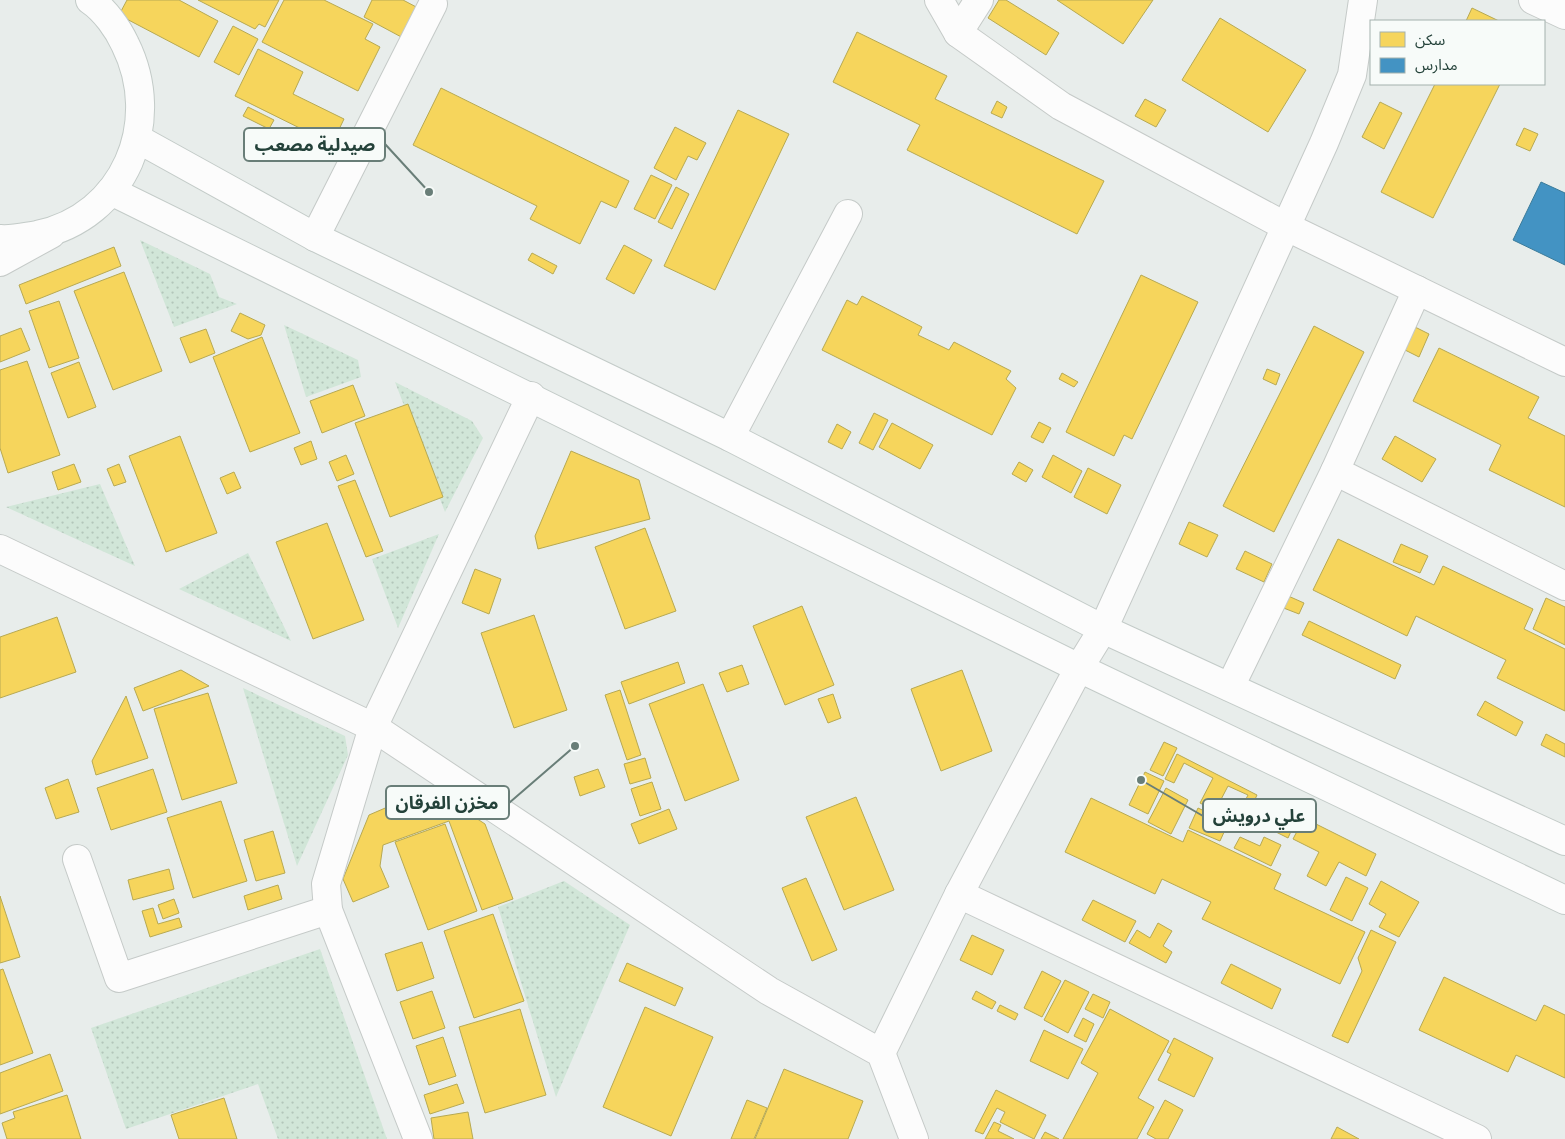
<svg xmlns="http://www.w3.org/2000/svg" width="1565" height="1139" font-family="'Exo 2','Noto Sans Arabic',sans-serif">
	<defs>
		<pattern id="grass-dots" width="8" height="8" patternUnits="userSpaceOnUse" patternTransform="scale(1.25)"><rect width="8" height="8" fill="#d1e6d8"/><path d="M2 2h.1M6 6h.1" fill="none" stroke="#b3c6ba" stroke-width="1.8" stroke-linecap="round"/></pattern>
	</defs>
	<rect width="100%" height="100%" fill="#e8edeb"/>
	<g fill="url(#grass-dots)">
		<polygon points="140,240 210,274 219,297 237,304 174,327"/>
		<polygon points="284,325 358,360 361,377 306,397"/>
		<polygon points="395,382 472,421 483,438 445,512"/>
		<polygon points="100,484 135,566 6,507"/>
		<polygon points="439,534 398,628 372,559"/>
		<polygon points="248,553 291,641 179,589"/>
		<polygon points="243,688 345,736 348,755 297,866"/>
		<polygon points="564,881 630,925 556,1097 498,907"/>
		<polygon points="320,949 387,1139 278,1139 258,1084 126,1129 91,1028"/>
	</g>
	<g fill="#f6d55c" stroke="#b7a952">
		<polygon points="127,0 179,0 218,21 199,57 119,15"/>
		<polygon points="198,0 279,0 265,27 259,24 255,29"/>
		<polygon points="284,0 324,0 373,24 365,39 380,47 358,91 262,42"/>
		<polygon points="372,0 403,0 420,9 405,39 364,17"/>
		<polygon points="999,0 1006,0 1059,33 1046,55 988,18"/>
		<polygon points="1057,0 1153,0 1123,44"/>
		<polygon points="1472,8 1499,21 1466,21"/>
		<polygon points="1220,18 1306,70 1268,132 1182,80"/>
		<polygon points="233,26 258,39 239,75 214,62"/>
		<polygon points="857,32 947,76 935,99 1104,181 1077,234 907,150 920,125 833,82"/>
		<polygon points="258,49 303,72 293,94 344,119 332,144 235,96"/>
		<polygon points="1435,84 1500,84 1433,218 1381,192"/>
		<polygon points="441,88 629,181 616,208 601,201 580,244 530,219 537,206 413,145"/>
		<polygon points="1145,99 1166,110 1156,127 1135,116"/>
		<polygon points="997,101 1007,107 1002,118 991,113"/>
		<polygon points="1380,102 1402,113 1384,149 1362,137"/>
		<polygon points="248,107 274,120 269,129 243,116"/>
		<polygon points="738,110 789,134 715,290 664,266"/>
		<polygon points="675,127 706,143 697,160 688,156 676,180 654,168"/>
		<polygon points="1524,128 1538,134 1530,151 1516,145"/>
		<polygon points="651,175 672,185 655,219 634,209"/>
		<polygon points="676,187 689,194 672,229 658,222"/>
		<polygon points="624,245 652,260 634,294 606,279"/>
		<polygon points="114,247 121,266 26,304 19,285"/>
		<polygon points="532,253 557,266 553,274 528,260"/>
		<polygon points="124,272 162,371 113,390 74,291"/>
		<polygon points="1141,275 1198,302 1132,439 1124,435 1114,456 1066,432"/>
		<polygon points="862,296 922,327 918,335 949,350 954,342 1011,371 1006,379 1016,388 992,435 822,350 847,300 857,305"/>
		<polygon points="59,301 79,358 49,368 29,311"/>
		<polygon points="240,313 265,325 261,335 248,339 231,331"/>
		<polygon points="1314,326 1364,352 1274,532 1223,506"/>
		<polygon points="1413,326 1429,334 1419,357 1403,349"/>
		<polygon points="21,328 30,350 0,362 0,336"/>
		<polygon points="206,329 215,353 190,363 180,338"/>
		<polygon points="262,337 300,433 250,452 213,357"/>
		<polygon points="1439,348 1539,397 1528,418 1565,436 1565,507 1489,470 1501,445 1413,401"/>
		<polygon points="27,361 60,455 8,473 0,448 0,370"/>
		<polygon points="79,362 96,407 68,418 51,373"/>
		<polygon points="1267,369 1280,374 1276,385 1263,379"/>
		<polygon points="1062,373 1078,382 1074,387 1059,379"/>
		<polygon points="353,385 365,416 322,433 310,401"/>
		<polygon points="408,404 443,497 390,517 355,423"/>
		<polygon points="874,413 888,420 873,450 859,443"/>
		<polygon points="1039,422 1051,428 1043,443 1031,437"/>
		<polygon points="892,423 933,445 920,469 879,447"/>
		<polygon points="837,424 851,432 842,449 828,442"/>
		<polygon points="180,436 217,533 166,552 129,456"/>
		<polygon points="1395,436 1436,459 1422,482 1382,459"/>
		<polygon points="311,441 317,459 301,465 294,448"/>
		<polygon points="571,451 639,480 650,519 538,549 535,536"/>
		<polygon points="346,455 354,474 337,481 329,462"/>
		<polygon points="1053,455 1082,471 1071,493 1042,477"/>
		<polygon points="1019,462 1033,470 1026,482 1012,474"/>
		<polygon points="74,464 81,482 58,490 52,472"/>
		<polygon points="119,464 126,482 114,486 107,469"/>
		<polygon points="1088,468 1121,485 1107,514 1074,497"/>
		<polygon points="234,472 241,488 227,494 220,478"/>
		<polygon points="355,480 383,551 366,557 338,486"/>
		<polygon points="1189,522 1218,535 1207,557 1179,544"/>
		<polygon points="327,523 364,620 313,639 276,542"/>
		<polygon points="645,528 676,611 625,629 595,547"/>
		<polygon points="1338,539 1434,585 1443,566 1533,609 1524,629 1565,649 1565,711 1497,678 1506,660 1416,616 1407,636 1313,590"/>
		<polygon points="1401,544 1428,556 1420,573 1393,562"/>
		<polygon points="1245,551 1272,564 1264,582 1236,569"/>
		<polygon points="475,569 501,579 489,614 462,603"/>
		<polygon points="1286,595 1304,603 1299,614 1281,607"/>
		<polygon points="1546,598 1565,607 1565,645 1533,629"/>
		<polygon points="802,606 834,685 785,705 753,626"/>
		<polygon points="534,615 567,710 514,728 481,633"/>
		<polygon points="57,617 76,672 0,698 0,637"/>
		<polygon points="1309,621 1401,665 1395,679 1302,635"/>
		<polygon points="678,662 685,683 629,704 621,682"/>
		<polygon points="742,665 749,684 727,692 719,673"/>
		<polygon points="181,670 209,686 143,711 134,688"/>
		<polygon points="962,670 992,751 941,771 911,689"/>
		<polygon points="703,684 739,780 685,801 649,704"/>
		<polygon points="620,690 641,755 627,760 605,695"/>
		<polygon points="208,693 237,783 182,800 154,709"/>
		<polygon points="833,694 841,718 828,723 818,699"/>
		<polygon points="126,696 148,758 96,775 92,761"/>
		<polygon points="1485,701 1523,722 1516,736 1477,715"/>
		<polygon points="1546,734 1565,744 1565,757 1541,745"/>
		<polygon points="1164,742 1177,748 1163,776 1150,770"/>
		<polygon points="1177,754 1257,795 1246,819 1238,815 1248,795 1228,786 1215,811 1200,803 1213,778 1184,763 1174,783 1165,779"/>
		<polygon points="645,758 651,778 630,784 624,764"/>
		<polygon points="153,769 167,812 111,830 97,788"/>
		<polygon points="598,769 605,787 580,796 574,777"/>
		<polygon points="1145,772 1164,781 1148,814 1129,805"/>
		<polygon points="68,779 79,812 56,819 45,788"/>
		<polygon points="652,782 661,809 640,816 631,789"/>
		<polygon points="1166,788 1188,800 1171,834 1148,822"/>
		<polygon points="420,793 436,804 441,795 485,824 513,899 482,910 449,821 383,845 380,866 389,887 353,902 343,879 369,815"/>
		<polygon points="856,797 894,890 844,910 806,817"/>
		<polygon points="1091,798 1183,842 1188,830 1281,874 1274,889 1365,932 1340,984 1202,919 1211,902 1162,879 1155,894 1065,852"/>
		<polygon points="221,801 247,881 193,898 167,818"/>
		<polygon points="1276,806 1298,816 1288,838 1266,827"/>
		<polygon points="1198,808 1217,817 1225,830 1220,841 1189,828"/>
		<polygon points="669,809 677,829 639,844 631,824"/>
		<polygon points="1304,818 1376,854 1366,876 1339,862 1326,886 1307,876 1319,852 1293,839"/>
		<polygon points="445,824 477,911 428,930 395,842"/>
		<polygon points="273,831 285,873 256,881 244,840"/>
		<polygon points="1240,837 1260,846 1264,837 1281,845 1271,866 1234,848"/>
		<polygon points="169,869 174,889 133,900 128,880"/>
		<polygon points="1346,877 1368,888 1352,921 1330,910"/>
		<polygon points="806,878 837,950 812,961 782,888"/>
		<polygon points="1381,881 1419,902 1399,937 1379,927 1386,914 1369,904"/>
		<polygon points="278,885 282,899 248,910 244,896"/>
		<polygon points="0,896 20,957 0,963"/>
		<polygon points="174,899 179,913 163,919 158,905"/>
		<polygon points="1093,900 1136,921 1125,942 1082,920"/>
		<polygon points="153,908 158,924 179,918 182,927 150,937 142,911"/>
		<polygon points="493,914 524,1001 474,1018 444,931"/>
		<polygon points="1158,923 1172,931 1163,946 1172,952 1166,963 1129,943 1137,930 1150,938"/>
		<polygon points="1371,930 1396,942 1348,1043 1332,1036 1362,971 1358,958"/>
		<polygon points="972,935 1004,950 992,975 960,960"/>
		<polygon points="422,942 434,978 397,991 385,954"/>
		<polygon points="627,963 683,988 675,1006 619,981"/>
		<polygon points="1231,964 1281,989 1272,1009 1221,983"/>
		<polygon points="3,969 33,1053 0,1065 0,970"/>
		<polygon points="1042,971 1061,981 1042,1017 1024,1008"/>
		<polygon points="1444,977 1536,1021 1544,1005 1565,1015 1565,1078 1516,1055 1508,1072 1419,1030"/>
		<polygon points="1065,980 1089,992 1068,1033 1044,1020"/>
		<polygon points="432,991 445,1028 413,1039 400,1002"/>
		<polygon points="976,991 996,1002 992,1009 972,999"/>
		<polygon points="1093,994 1110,1002 1103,1018 1085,1009"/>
		<polygon points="1000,1005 1018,1014 1015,1020 997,1011"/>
		<polygon points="645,1007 713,1037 671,1136 603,1107"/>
		<polygon points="520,1009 546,1095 485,1113 459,1027"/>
		<polygon points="1110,1009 1169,1041 1138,1098 1154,1107 1137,1139 1063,1139 1098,1073 1081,1063"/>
		<polygon points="1083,1018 1094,1024 1086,1042 1074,1036"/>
		<polygon points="1044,1030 1083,1049 1068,1079 1030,1061"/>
		<polygon points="443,1037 456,1076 429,1085 416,1046"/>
		<polygon points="1174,1038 1213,1058 1194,1097 1158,1080 1171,1054 1167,1052"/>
		<polygon points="50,1054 63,1091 0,1114 0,1073"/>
		<polygon points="784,1069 863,1101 848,1139 755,1139"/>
		<polygon points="457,1084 464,1103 430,1114 424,1095"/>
		<polygon points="996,1090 1046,1115 1034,1139 1000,1122 1005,1112 997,1108 983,1134 975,1131"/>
		<polygon points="67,1095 81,1139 7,1139 2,1123 15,1118 13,1112"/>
		<polygon points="224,1098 237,1139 179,1139 171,1115"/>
		<polygon points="747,1100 767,1108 754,1139 731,1139"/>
		<polygon points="1165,1100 1183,1110 1168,1139 1156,1139 1147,1134"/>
		<polygon points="468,1112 473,1139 434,1139 431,1118"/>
		<polygon points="994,1122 1001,1125 998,1131 1014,1139 985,1139"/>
		<polygon points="1337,1127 1359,1139 1331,1139"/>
		<polygon points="1045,1132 1059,1139 1041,1139"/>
	</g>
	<polygon fill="#4393c3" stroke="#3a7b9a" points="1541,182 1565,193 1565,265 1513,240"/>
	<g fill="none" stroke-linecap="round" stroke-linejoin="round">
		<g stroke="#c5cac8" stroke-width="30">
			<g id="minor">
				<polyline points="939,0 958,33 1061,106 1285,226 1565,362"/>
				<polyline points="1533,0 1565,15"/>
				<polyline points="958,33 979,0"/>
				<polyline points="315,237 433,4"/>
				<polyline points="0,262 51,234"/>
				<polyline points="1417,290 1335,471 1565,586"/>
				<polyline points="730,437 848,214"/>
				<polyline points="0,549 373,727 769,991 881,1053 914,1139"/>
				<polyline points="1230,687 1335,471"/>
				<polyline points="77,859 119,978 328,910"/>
				<polyline points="959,894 1477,1139"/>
				<polyline points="881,1053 959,894 1079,668 1103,629 1324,143 1352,75 1363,0"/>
				<polyline points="418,1139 328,910 326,884 373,727 531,396"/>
			</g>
		</g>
		<g stroke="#c3cbc8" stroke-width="30">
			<g id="secondary">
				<polyline points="138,139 315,237 730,437 1103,629 1565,841"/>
				<polyline points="111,191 1079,668 1565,900"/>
				<path d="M0 239C13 240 24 237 37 235 125 217 164 122 125 44 118 29 105 10 90 0"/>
			</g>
		</g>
		<use href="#minor" stroke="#fcfcfc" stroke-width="28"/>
		<use href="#secondary" stroke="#fcfcfc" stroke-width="28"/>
	</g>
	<path fill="none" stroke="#697e78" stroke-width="2" d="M429 192L385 144M575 746L509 803M1141 780L1203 816"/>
	<g fill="#697e78" stroke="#f7fbf9" stroke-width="2">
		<circle cx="429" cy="192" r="5"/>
		<circle cx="575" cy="746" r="5"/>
		<circle cx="1141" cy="780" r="5"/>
	</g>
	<g fill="#f7fbf9" stroke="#697e78" stroke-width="2">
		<rect x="244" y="128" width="141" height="33" rx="5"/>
		<rect x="386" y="786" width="123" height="33" rx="5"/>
		<rect x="1203" y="799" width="113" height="33" rx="5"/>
	</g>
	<g font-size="18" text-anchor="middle" font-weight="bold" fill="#24423a">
		<text x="315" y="151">صيدلية مصعب</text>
		<text x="447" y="809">مخزن الفرقان</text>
		<text x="1259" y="822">علي درويش</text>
	</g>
	<rect x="1370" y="20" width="175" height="65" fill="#f7fbf9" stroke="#a3b1ad"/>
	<rect x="1380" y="32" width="25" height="15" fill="#f6d55c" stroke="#a3b1ad"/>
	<text x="1415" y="45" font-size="15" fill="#24423a">سكن</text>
	<rect x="1380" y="58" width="25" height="15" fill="#4393c3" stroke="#a3b1ad"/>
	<text x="1415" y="70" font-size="15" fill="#24423a">مدارس</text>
</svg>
